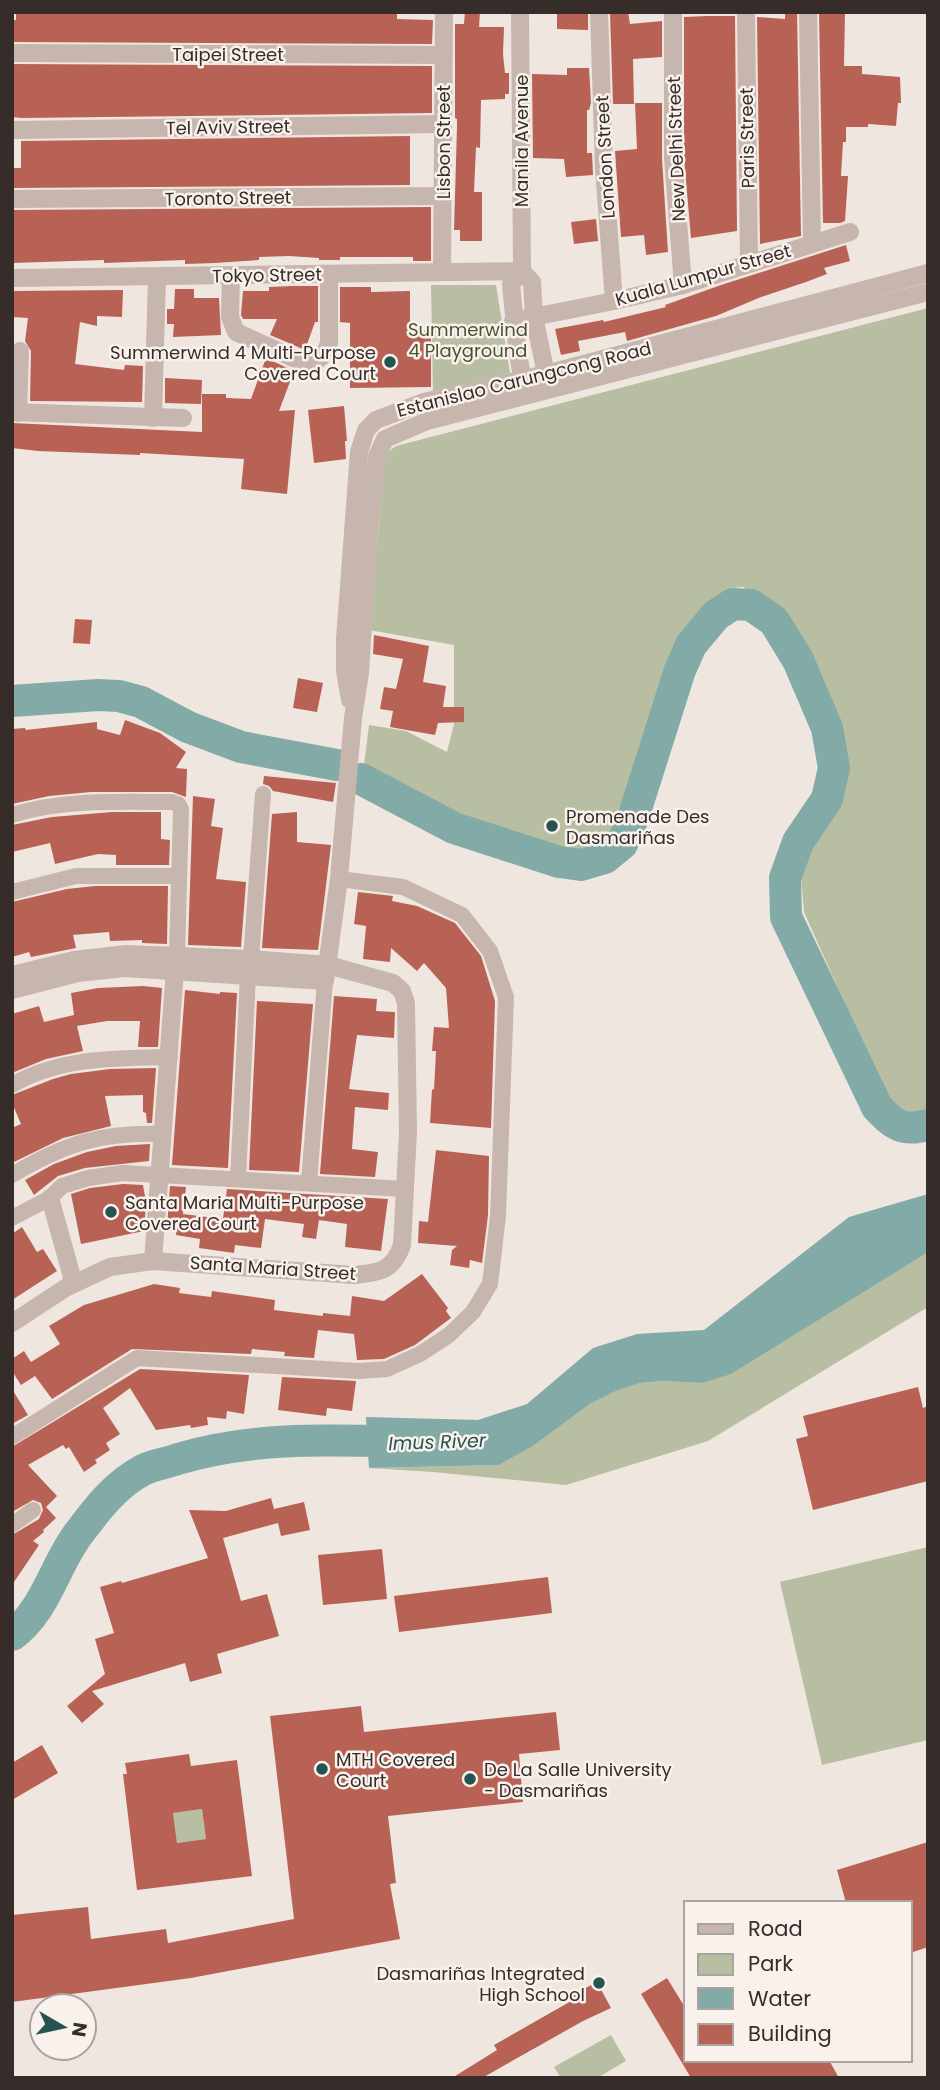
<svg xmlns="http://www.w3.org/2000/svg" width="940" height="2090" font-family="Poppins,sans-serif">
	<rect width="100%" height="100%" fill="#f0e6e0"/>
	<g fill="#b8bea1">
		<polygon points="431,285 496,285 510,373 433,392"/>
		<polygon points="928,308 928,1109 919,1112 899,1112 887,1098 804,912 801,878 809,849 840,801 844,784 845,759 837,724 813,658 797,629 782,612 743,587 732,588 708,605 681,637 668,664 635,764 621,815 612,836 601,847 582,853 561,849 457,817 364,765 369,725 406,731 447,752 454,724 454,645 369,630 385,459 389,451 396,446"/>
		<polygon points="928,1252 928,1307 708,1441 566,1485 433,1472 369,1468 499,1465 533,1446 590,1404 616,1391 640,1383 663,1381 702,1383"/>
		<polygon points="928,1547 928,1740 822,1765 780,1582"/>
		<polygon points="202,1809 206,1839 177,1843 173,1813"/>
		<polygon points="611,2035 626,2061 597,2078 561,2078 554,2067"/>
	</g>
	<polygon fill="#82aaa7" points="928,1194 928,1252 731,1374 702,1383 663,1381 640,1383 616,1391 590,1404 533,1446 499,1465 369,1468 366,1417 478,1420 527,1404 593,1348 637,1334 704,1330 849,1217"/>
	<g fill="none" stroke-linecap="round" stroke-linejoin="round">
		<g stroke="#82aaa7" stroke-width="32">
			<polyline points="12,701 98,695 119,696 141,702 188,727 241,747 337,765"/>
			<path d="M361 779 454 828 559 862 581 865 605 858 622 844 633 818 680 670 691 645 716 615 733 604 751 605 774 621 798 660 827 728 834 768 827 799 798 842 785 878 786 917 877 1107C894 1125 902 1132 928 1125"/>
			<path d="M12 1635C45 1612 55 1564 79 1533 97 1509 115 1485 143 1470 153 1465 167 1463 178 1459 253 1436 333 1440 411 1442"/>
		</g>
	</g>
	<g fill="#b86256" fill-rule="evenodd">
		<polygon points="16,12 397,12 397,19 433,20 432,44 12,42 12,20 16,20"/>
		<polygon points="465,12 480,12 479,27 504,27 503,54 505,73 509,73 509,94 505,94 505,99 481,100 480,148 476,147 474,192 482,192 482,241 460,241 460,230 454,230 457,126 457,119 455,118 455,24 464,24"/>
		<polygon points="557,12 588,12 588,30 557,29"/>
		<polygon points="610,12 628,12 630,24 662,21 662,57 633,59 634,104 613,104"/>
		<polygon points="785,12 797,12 801,236 760,244 757,17 785,19"/>
		<polygon points="819,12 845,13 844,66 862,66 862,74 900,77 901,103 898,103 896,126 868,124 868,127 846,127 846,142 843,142 841,176 848,176 845,221 840,223 823,223"/>
		<polygon points="707,16 735,16 737,231 691,238 684,158 684,17"/>
		<polygon points="12,64 432,66 432,113 21,118 12,117"/>
		<polygon points="567,68 589,68 591,103 589,110 587,110 587,153 592,153 593,175 566,177 564,159 533,158 532,74 567,75"/>
		<polygon points="635,103 662,103 662,159 668,252 646,255 644,235 621,237 615,151 637,149"/>
		<polygon points="410,136 410,185 12,188 12,168 21,168 21,141"/>
		<polygon points="431,207 431,261 413,261 413,257 340,257 340,260 319,260 319,258 289,256 259,257 259,260 215,263 185,264 185,260 104,263 104,260 12,263 12,210"/>
		<polygon points="596,219 598,241 574,244 571,222"/>
		<polygon points="846,245 850,261 824,268 827,274 806,282 761,297 716,316 627,341 625,332 578,341 580,351 561,355 555,329 603,320 604,322 666,307 665,305 721,285"/>
		<polygon points="292,286 318,286 318,322 315,322 305,350 270,335 277,319 243,319 241,315 243,291 269,291 269,287"/>
		<polygon points="340,287 371,287 371,292 410,291 410,330 431,330 431,387 350,388 350,323 340,322"/>
		<polygon points="175,289 194,289 194,298 219,298 221,335 173,337 174,324 167,324 167,309 174,309"/>
		<polygon points="123,290 122,317 97,316 97,326 80,322 75,364 124,370 125,365 143,366 142,402 30,401 31,351 25,341 28,318 12,317 12,291"/>
		<polygon points="266,358 294,371 279,411 295,410 287,494 241,489 244,459 140,453 140,455 38,451 12,448 12,423 202,432 202,394 226,394 226,398 251,399"/>
		<polygon points="165,378 202,380 201,404 165,403"/>
		<polygon points="344,406 347,441 345,441 346,459 314,463 308,410"/>
		<polygon points="75,619 92,620 90,644 73,643"/>
		<polygon points="374,635 429,646 423,682 446,686 443,707 464,707 464,722 438,723 435,735 390,727 393,711 380,709 384,687 396,689 403,659 373,654"/>
		<polygon points="298,678 323,683 317,712 293,708"/>
		<polygon points="125,720 160,733 186,752 176,768 187,769 186,797 172,792 91,792 49,796 12,804 12,729 25,728 26,730 97,722 97,729 120,735"/>
		<polygon points="264,776 336,783 333,802 273,791 269,786 263,784"/>
		<polygon points="193,796 215,799 211,826 223,828 216,879 246,882 241,947 188,945"/>
		<polygon points="112,812 161,812 161,839 170,840 169,865 116,865 116,855 98,854 55,864 50,843 12,852 12,825 52,817"/>
		<polygon points="297,812 297,842 331,845 318,950 262,948 272,814"/>
		<polygon points="95,886 168,886 167,944 142,943 142,940 110,941 109,932 73,935 76,948 31,957 29,952 12,957 12,902 67,889"/>
		<polygon points="358,892 393,896 392,901 417,906 455,923 481,956 495,1001 491,1128 430,1123 432,1089 434,1090 436,1051 432,1051 434,1027 449,1028 446,988 424,963 417,971 391,948 390,962 363,959 366,926 354,924"/>
		<polygon points="143,986 162,988 158,1047 138,1047 140,1021 107,1021 77,1026 83,1051 46,1059 12,1073 12,1014 39,1006 44,1022 74,1015 71,993 98,988"/>
		<polygon points="185,990 220,994 220,992 237,993 228,1168 172,1165"/>
		<polygon points="334,996 377,999 376,1011 395,1012 394,1038 357,1035 349,1089 389,1093 388,1110 355,1107 352,1149 378,1152 375,1177 320,1174"/>
		<polygon points="257,1001 313,1004 299,1172 249,1170"/>
		<polygon points="156,1068 152,1123 147,1123 146,1113 143,1112 143,1095 105,1096 111,1126 63,1138 12,1163 12,1128 21,1124 12,1103 12,1095 53,1079 71,1074 110,1069"/>
		<polygon points="150,1144 149,1161 85,1168 58,1176 34,1195 25,1180 54,1164 87,1152 116,1146"/>
		<polygon points="436,1150 489,1156 488,1215 482,1263 470,1260 469,1268 450,1265 452,1250 457,1246 418,1243 419,1221 428,1222"/>
		<polygon points="123,1184 143,1185 146,1202 144,1231 81,1244 71,1194 90,1188"/>
		<polygon points="170,1186 186,1187 183,1214 223,1219 227,1189 388,1199 381,1251 345,1247 347,1224 319,1220 316,1239 302,1237 304,1224 265,1219 261,1248 235,1245 234,1253 199,1248 200,1239 176,1235 177,1225 167,1227"/>
		<polygon points="22,1227 37,1252 43,1249 57,1271 12,1300 12,1234"/>
		<polygon points="422,1274 448,1308 446,1311 451,1318 415,1345 384,1359 357,1360 354,1334 318,1330 314,1358 284,1356 285,1352 252,1349 251,1354 132,1349 52,1399 35,1376 21,1385 12,1371 12,1359 24,1351 31,1362 60,1344 49,1326 84,1305 154,1284 180,1288 179,1293 211,1297 212,1291 275,1300 274,1310 323,1316 323,1313 350,1316 352,1296 384,1301"/>
		<polygon points="140,1369 249,1375 244,1414 227,1411 226,1419 207,1417 208,1425 191,1428 190,1425 156,1430 130,1388 103,1408 120,1434 106,1443 110,1450 95,1460 97,1463 84,1472 69,1447 66,1449 63,1445 28,1465 57,1496 46,1507 56,1518 43,1530 44,1532 33,1541 39,1545 12,1585 12,1535 39,1519 43,1510 41,1503 33,1500 12,1512 12,1447"/>
		<polygon points="282,1377 356,1381 352,1411 327,1408 326,1416 278,1410"/>
		<polygon points="918,1387 923,1408 928,1406 928,1481 813,1510 796,1439 808,1436 803,1416"/>
		<polygon points="12,1389 28,1415 12,1424"/>
		<polygon points="271,1498 274,1509 304,1502 310,1530 281,1536 278,1523 223,1538 241,1601 267,1594 279,1636 217,1654 222,1673 190,1682 185,1663 92,1691 104,1704 82,1723 67,1706 105,1674 95,1639 114,1633 100,1587 121,1581 122,1583 208,1558 189,1510 226,1511"/>
		<polygon points="382,1549 387,1599 323,1605 318,1555"/>
		<polygon points="548,1577 552,1613 399,1632 394,1596"/>
		<polygon points="361,1706 364,1732 556,1712 560,1750 519,1754 523,1802 388,1816 396,1883 390,1884 400,1939 191,1978 12,2002 12,1915 88,1907 91,1939 166,1929 168,1943 294,1919 270,1716"/>
		<polygon points="42,1745 58,1773 12,1800 12,1763"/>
		<path d="M189 1754 191 1766 237 1760 252 1876 137 1890 123 1774H127L125 1763ZM202 1809 206 1839 177 1843 173 1813Z"/>
		<polygon points="928,1842 928,1947 910,1953 910,1903 846,1903 837,1870"/>
		<polygon points="667,1978 686,2009 686,2060 829,2060 839,2078 691,2078 641,1994"/>
		<polygon points="597,1982 611,2008 583,2021 482,2078 452,2078 497,2050 494,2045 573,2000 570,1996"/>
	</g>
	<g fill="none" stroke-linecap="round" stroke-linejoin="round">
		<g stroke="#c7b6ad" stroke-width="16">
			<path d="M12 815C61 799 121 802 172 802L178 804 181 809 177 955"/>
			<polyline points="12,892 76,876 179,876"/>
			<polyline points="251,959 263,794"/>
			<path d="M12 1085C60 1057 117 1058 170 1057"/>
			<path d="M12 1175C66 1143 101 1132 163 1134"/>
			<polyline points="238,1179 248,975"/>
			<polyline points="309,1182 325,981"/>
			<polyline points="12,1218 50,1198 62,1186 88,1178 123,1173 405,1189"/>
			<polyline points="12,1437 137,1358 359,1371 387,1369 420,1354 449,1335 473,1312 490,1284 498,1216 506,997 490,951 462,915 403,887 339,879"/>
			<polyline points="12,1525 33,1510"/>
		</g>
		<g stroke="#c7b6ad" stroke-width="18">
			<polyline points="599,12 604,169 614,301"/>
			<polyline points="673,12 673,158 683,285"/>
			<polyline points="746,12 749,263"/>
			<polyline points="808,12 812,243"/>
			<polyline points="12,53 443,55"/>
			<polyline points="12,130 443,124"/>
			<polyline points="12,199 443,196"/>
			<polyline points="442,271 444,12"/>
			<path d="M231 275 230 317 236 332 300 361C316 364 324 359 329 343V274"/>
			<polyline points="513,321 614,301 683,285 850,232"/>
			<polyline points="12,412 183,418"/>
			<polyline points="18,413 20,351"/>
			<polyline points="153,418 157,277"/>
			<polyline points="50,1198 74,1284"/>
			<polyline points="153,1261 175,970"/>
			<path d="M12 1323 67 1287 110 1267 153 1261 354 1275C379 1273 393 1271 402 1245L408 1132 406 1003 402 991 393 983 328 965"/>
		</g>
		<g stroke="#c7b6ad" stroke-width="18">
			<polyline points="520,12 522,271 511,284 517,347 524,389"/>
			<polyline points="522,271 532,282 534,316 548,384"/>
			<polyline points="12,278 522,271"/>
			<polyline points="350,700 345,671 345,639 359,452 366,430 376,420 424,402 546,374 928,273"/>
			<polyline points="12,975 74,960 126,954 251,959 328,965"/>
			<polyline points="12,990 78,973 125,968 325,981 339,879 353,718 360,673 369,531 377,456 385,439 427,421 928,292"/>
		</g>
	</g>
	<g fill="#255350" stroke="#f8f1ec" stroke-width="2.5">
		<circle cx="390" cy="362" r="7"/>
		<circle cx="552" cy="826" r="7"/>
		<circle cx="111" cy="1212" r="7"/>
		<circle cx="322" cy="1769" r="7"/>
		<circle cx="470" cy="1779" r="7"/>
		<circle cx="599" cy="1983" r="7"/>
	</g>
	<g text-anchor="middle" dominant-baseline="central" stroke-width="5" stroke-linejoin="round" paint-order="stroke">
		<g font-size="18" fill="#362d2b" stroke="#f8f1ec">
			<text x="228" y="54">Taipei Street</text>
			<text transform="translate(228 127) rotate(-1)">Tel Aviv Street</text>
			<text transform="translate(747 138) rotate(-91)">Paris Street</text>
			<text transform="translate(521 141) rotate(-90)">Manila Avenue</text>
			<text transform="translate(443 142) rotate(-90)">Lisbon Street</text>
			<text transform="translate(676 149) rotate(-92)">New Delhi Street</text>
			<text transform="translate(605 157) rotate(-93)">London Street</text>
			<text transform="translate(228 198) rotate(-1)">Toronto Street</text>
			<text transform="translate(267 275) rotate(-1)">Tokyo Street</text>
			<text transform="translate(703 275) rotate(-16)">Kuala Lumpur Street</text>
			<text transform="translate(524 379) rotate(-14)">Estanislao Carungcong Road</text>
			<text transform="translate(273 1268) rotate(4)">Santa Maria Street</text>
		</g>
		<g font-size="18" fill="#4a5231" stroke="#f8f1ec">
			<text x="468" y="329">Summerwind<tspan x="468" dy="21">4 Playground</tspan></text>
		</g>
		<g font-size="18" fill="#362d2b" stroke="#f8f1ec" text-anchor="start">
			<text x="376" y="352" text-anchor="end">Summerwind 4 Multi-Purpose<tspan x="376" dy="21">Covered Court</tspan></text>
			<text x="566" y="816">Promenade Des<tspan x="566" dy="21">Dasmariñas</tspan></text>
			<text x="125" y="1202">Santa Maria Multi-Purpose<tspan x="125" dy="21">Covered Court</tspan></text>
			<text x="336" y="1759">MTH Covered<tspan x="336" dy="21">Court</tspan></text>
			<text x="484" y="1769">De La Salle University<tspan x="484" dy="21">- Dasmariñas</tspan></text>
			<text x="585" y="1973" text-anchor="end">Dasmariñas Integrated<tspan x="585" dy="21">High School</tspan></text>
		</g>
		<g font-size="19" font-style="italic" fill="#255350" stroke="#f8f1ec">
			<text transform="translate(437 1442) rotate(-2)">Imus River</text>
		</g>
	</g>
	<rect width="940" height="2090" fill="none" stroke="#362d2b" stroke-width="28"/>
	<rect x="684" y="1901" width="228" height="161" fill="#f8f1ec" stroke="#aaa39f" stroke-width="2"/>
	<rect x="698" y="1924" width="35" height="10" fill="#c7b6ad" stroke="#aaa39f" stroke-width="2"/>
	<text x="748" y="1936" font-size="21" fill="#362d2b">Road</text>
	<rect x="698" y="1954" width="35" height="21" fill="#b8bea1" stroke="#aaa39f" stroke-width="2"/>
	<text x="748" y="1971" font-size="21" fill="#362d2b">Park</text>
	<rect x="698" y="1988" width="35" height="21" fill="#82aaa7" stroke="#aaa39f" stroke-width="2"/>
	<text x="748" y="2006" font-size="21" fill="#362d2b">Water</text>
	<rect x="698" y="2024" width="35" height="21" fill="#b86256" stroke="#aaa39f" stroke-width="2"/>
	<text x="748" y="2041" font-size="21" fill="#362d2b">Building</text>
	<g transform="translate(63 2027) rotate(99)"><circle r="33" fill="#f8f1ec" stroke="#aaa39f" stroke-width="2"/>
	<path d="M0-5L12 26L0 18L-12 26Z" fill="#255350"/>
	<text y="-10" font-size="19" font-weight="bold" text-anchor="middle" fill="#362d2b">N</text>
	</g>
</svg>
